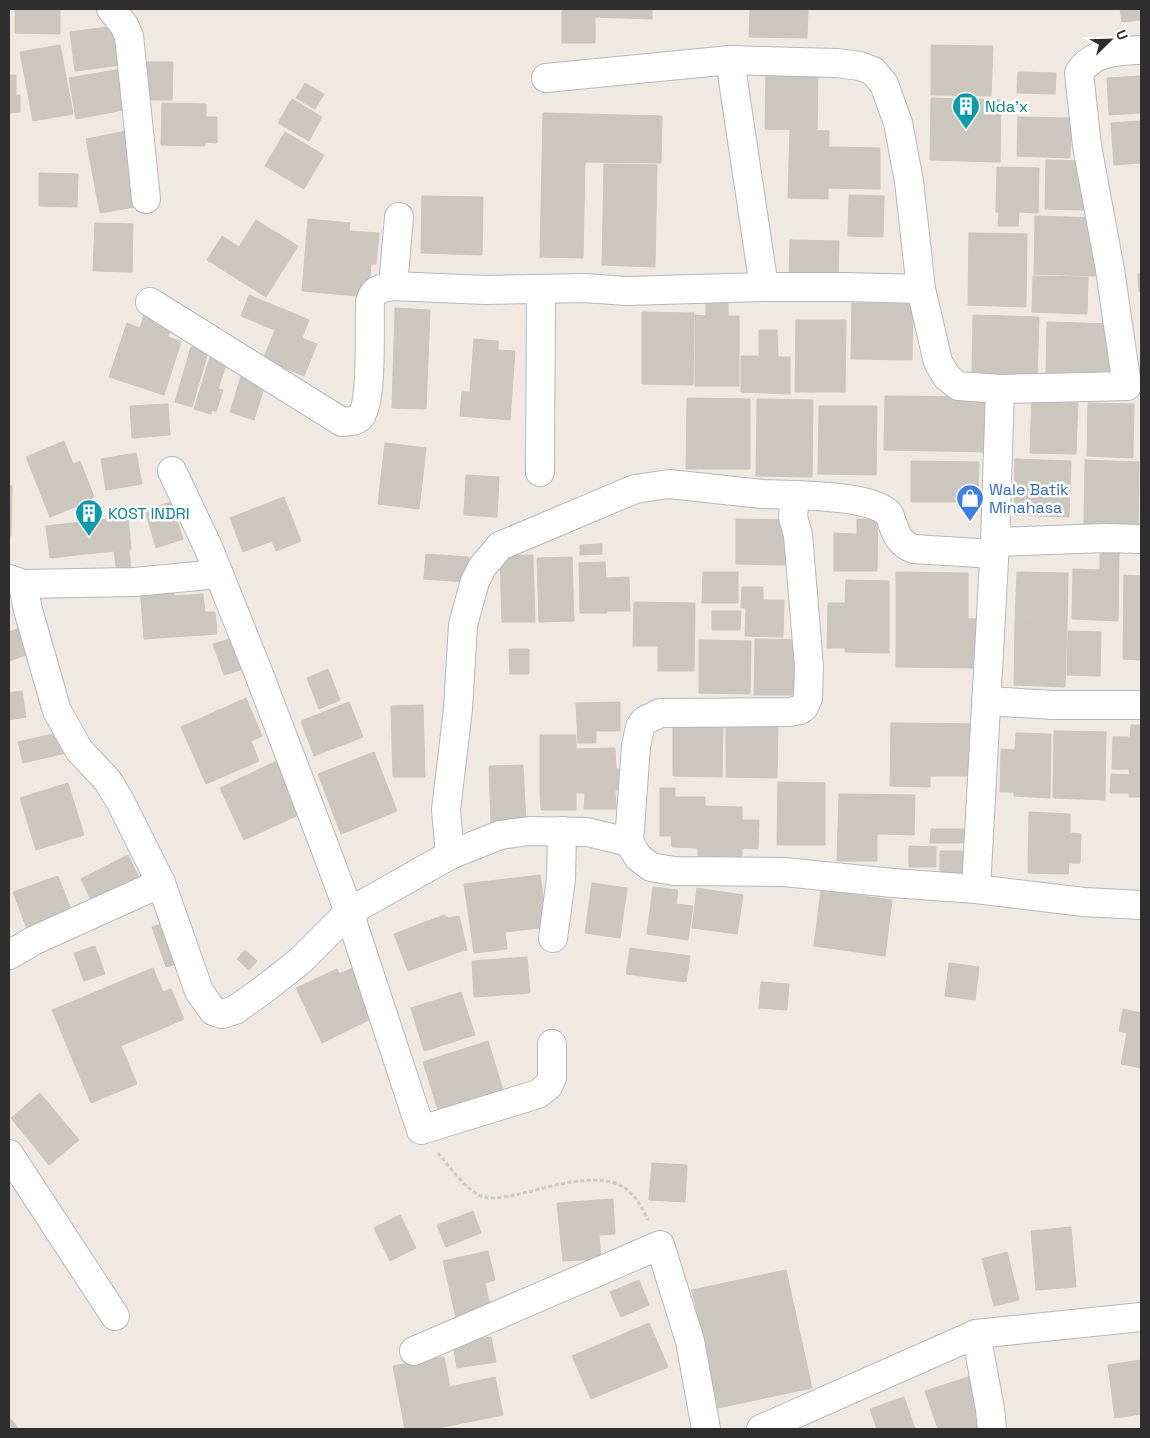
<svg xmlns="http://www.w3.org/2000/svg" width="1150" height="1438" font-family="'Space Grotesk',sans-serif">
	<rect width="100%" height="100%" fill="#efe9e1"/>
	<g fill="#cbc7bf" stroke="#cbc5ba">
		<polygon points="15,9 60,9 60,34 15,33"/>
		<polygon points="562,9 652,9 652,19 595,17 595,43 562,43"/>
		<polygon points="750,9 808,9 807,38 749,37"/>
		<polygon points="1120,9 1141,9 1141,20 1122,22"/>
		<polygon points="116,26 121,65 75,71 70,32"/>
		<polygon points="60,45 73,114 33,121 20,52"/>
		<polygon points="931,45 993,46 991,96 931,95"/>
		<polygon points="147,62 173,62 172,100 146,100"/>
		<polygon points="127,68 134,108 76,119 69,78"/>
		<polygon points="766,72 818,74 817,130 765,129"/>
		<polygon points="1018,72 1056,73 1055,94 1017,93"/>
		<polygon points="9,75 16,75 16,95 20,95 20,112 9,113"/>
		<polygon points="1141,76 1141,113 1109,115 1107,78"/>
		<polygon points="305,83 324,94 315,109 296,98"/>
		<polygon points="931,98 1001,100 1000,162 930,160"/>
		<polygon points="292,99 322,117 309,141 278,123"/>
		<polygon points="162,103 206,104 206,117 217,117 217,143 205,142 205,146 161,145"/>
		<polygon points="543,113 662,116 661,163 585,162 583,258 540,257"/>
		<polygon points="1018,117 1071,118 1070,158 1017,156"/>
		<polygon points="1141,121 1141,163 1114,165 1111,123"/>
		<polygon points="790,130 829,131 829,147 880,148 880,189 828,188 828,199 788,198"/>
		<polygon points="127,131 141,206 100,213 86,139"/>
		<polygon points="285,132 324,155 304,189 265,166"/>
		<polygon points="1046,160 1084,161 1084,210 1045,209"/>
		<polygon points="604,164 657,165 655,267 602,265"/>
		<polygon points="997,167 1039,168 1038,213 1019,212 1018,226 998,226 999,212 996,212"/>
		<polygon points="39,173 78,174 77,207 39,206"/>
		<polygon points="849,195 884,196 883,237 848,236"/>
		<polygon points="422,196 483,197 482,255 421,253"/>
		<polygon points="1035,216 1097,218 1095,276 1034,274"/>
		<polygon points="308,219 350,223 349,231 379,233 376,264 371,264 368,297 302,291"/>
		<polygon points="256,220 298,246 266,297 207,260 222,236 239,247"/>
		<polygon points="95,223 133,224 132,272 93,271"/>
		<polygon points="969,233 1027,234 1026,307 968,305"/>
		<polygon points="790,240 839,241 838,282 789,281"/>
		<polygon points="1141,273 1141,291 1139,292 1138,274"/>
		<polygon points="1033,276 1088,277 1087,314 1032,312"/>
		<polygon points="249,295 309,320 302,338 276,328 275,330 241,316"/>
		<polygon points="706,301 728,301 728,316 739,316 739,386 695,386 695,315 706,316"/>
		<polygon points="852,303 913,304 912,360 851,359"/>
		<polygon points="395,308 430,310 426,409 392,408"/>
		<polygon points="642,312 694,313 693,385 642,384"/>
		<polygon points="144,315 172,324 168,337 181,342 164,395 109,377 127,323 140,328"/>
		<polygon points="973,315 1039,317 1037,380 972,379"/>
		<polygon points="796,320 846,320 845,392 795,392"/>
		<polygon points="1047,322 1113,324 1112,375 1046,374"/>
		<polygon points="276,328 317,344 304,376 263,359"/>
		<polygon points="759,330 777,330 778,357 790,357 790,394 741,392 741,356 759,356"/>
		<polygon points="474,339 498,341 498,350 515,351 510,420 460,416 462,392 470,392"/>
		<polygon points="191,347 208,352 192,407 175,402"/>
		<polygon points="210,357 227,362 218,389 223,390 216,412 212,410 211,414 194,409"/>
		<polygon points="243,370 267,378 254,420 230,412"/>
		<polygon points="885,396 991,397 991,452 884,450"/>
		<polygon points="1032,396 1078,398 1076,454 1030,453"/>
		<polygon points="687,398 750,399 750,469 686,469"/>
		<polygon points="757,399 813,400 812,477 756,476"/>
		<polygon points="1088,403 1134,404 1133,458 1087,456"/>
		<polygon points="168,404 170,435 132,438 130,406"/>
		<polygon points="819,406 877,406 876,475 818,474"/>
		<polygon points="64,441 73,464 80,461 94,497 88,499 88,502 50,517 26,457"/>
		<polygon points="385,443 426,448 419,509 378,504"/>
		<polygon points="136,453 142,484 106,490 101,459"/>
		<polygon points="1015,459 1071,461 1069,517 1014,515"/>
		<polygon points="1085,460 1139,462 1138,529 1084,527"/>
		<polygon points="911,461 979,462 978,502 911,502"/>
		<polygon points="466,475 499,477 497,517 464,515"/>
		<polygon points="9,485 12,486 11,536 9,536"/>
		<polygon points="284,497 301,541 276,551 272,541 243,552 230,518"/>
		<polygon points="171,502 183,539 156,548 145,510"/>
		<polygon points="128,517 131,549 129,550 131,572 117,573 114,551 50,558 46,526"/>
		<polygon points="736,519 789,520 788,565 736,564"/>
		<polygon points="857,519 878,520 877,571 834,571 834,533 857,534"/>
		<polygon points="602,544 602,554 580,555 580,545"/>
		<polygon points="1100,551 1119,551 1118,621 1072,619 1073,569 1100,570"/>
		<polygon points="426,554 469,557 467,582 424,579"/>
		<polygon points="533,555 535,622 502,622 500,556"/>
		<polygon points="572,557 574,621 539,622 537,558"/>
		<polygon points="605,562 606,578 629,577 630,611 607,611 607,613 580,613 579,563"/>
		<polygon points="703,572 738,572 738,603 702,603"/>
		<polygon points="896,572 968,573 968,619 896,618"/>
		<polygon points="1017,572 1068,573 1067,625 1015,623"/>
		<polygon points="1124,575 1141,576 1141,660 1123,659"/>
		<polygon points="846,580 889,581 889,653 845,652 845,648 827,648 828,603 845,603"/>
		<polygon points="173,584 174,596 203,594 205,612 215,612 217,634 144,639 140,587"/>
		<polygon points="742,587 763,587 763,600 784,600 783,637 745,636 746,608 741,608"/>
		<polygon points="634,602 695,603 694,671 658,671 658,646 633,646"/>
		<polygon points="712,611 741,611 740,630 712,630"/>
		<polygon points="896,618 981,619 981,668 896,667"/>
		<polygon points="1015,623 1067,625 1065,687 1014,685"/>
		<polygon points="25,626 34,652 9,661 9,632"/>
		<polygon points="1068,631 1101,632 1100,676 1067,675"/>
		<polygon points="236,637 246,668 224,675 213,644"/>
		<polygon points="755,639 804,640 803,695 754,695"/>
		<polygon points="699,640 751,641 750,694 699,693"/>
		<polygon points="509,649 529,649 529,674 510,674"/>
		<polygon points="328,669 340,700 319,709 307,678"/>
		<polygon points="22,691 26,717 9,720 9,693"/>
		<polygon points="246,698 262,736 251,741 259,761 206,784 181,727"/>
		<polygon points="349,702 363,737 314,756 301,721"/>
		<polygon points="620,702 620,731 596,731 596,743 578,743 576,703"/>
		<polygon points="423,705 425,777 393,777 391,706"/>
		<polygon points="673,723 723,724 722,777 673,776"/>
		<polygon points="726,723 778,724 777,778 726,777"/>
		<polygon points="891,723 980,724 979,776 930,776 930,787 890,786"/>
		<polygon points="1131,725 1141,725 1141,797 1129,797 1129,793 1110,793 1111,774 1130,775 1129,769 1112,769 1113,737 1130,737"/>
		<polygon points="1054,731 1106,732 1105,800 1053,798"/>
		<polygon points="61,732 66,753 23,763 18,742"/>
		<polygon points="1016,733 1051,734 1050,798 1014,796 1014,792 1000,792 1001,749 1015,750"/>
		<polygon points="540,735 576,735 576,749 615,748 616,769 624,769 624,789 615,790 616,809 584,809 585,793 576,793 576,810 541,810 540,794"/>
		<polygon points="374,752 397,811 341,834 318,774"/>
		<polygon points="281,759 305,812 244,840 220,788"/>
		<polygon points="523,765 526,823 491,824 489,766"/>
		<polygon points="778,782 825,783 825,845 777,845"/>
		<polygon points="68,783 84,835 36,850 20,798"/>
		<polygon points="660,788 675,788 675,797 705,797 705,806 742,807 742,820 759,820 758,849 742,848 742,857 698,856 698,848 672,847 671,836 660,836"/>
		<polygon points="839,794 915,795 914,835 877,834 877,861 837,861"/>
		<polygon points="1029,812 1070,814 1070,833 1081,834 1080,863 1069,863 1068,874 1028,873"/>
		<polygon points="931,829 969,829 969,843 930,843"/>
		<polygon points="909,846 936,847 936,867 909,867"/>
		<polygon points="940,851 968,851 967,881 940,880"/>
		<polygon points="128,855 141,882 94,906 81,879"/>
		<polygon points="540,875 547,927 505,932 507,949 474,953 464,884"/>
		<polygon points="58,876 72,912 27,929 13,892"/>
		<polygon points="592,883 627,888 620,938 585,933"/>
		<polygon points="653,887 678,890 676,904 693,906 688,940 647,934"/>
		<polygon points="697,888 743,895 737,934 692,928"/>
		<polygon points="821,890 892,900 885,956 814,946"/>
		<polygon points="444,915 448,918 456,953 408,971 394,934"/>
		<polygon points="459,916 467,950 456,953 448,918"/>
		<polygon points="170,921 184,962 166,967 152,927"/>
		<polygon points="95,946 105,974 84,981 74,953"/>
		<polygon points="630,948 690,956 686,982 626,974"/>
		<polygon points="245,950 257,961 249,970 237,959"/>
		<polygon points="527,957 530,993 474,997 472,961"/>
		<polygon points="949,963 979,967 975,1000 945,996"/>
		<polygon points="357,966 381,1014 322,1043 296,988 337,969 339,974"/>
		<polygon points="153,968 163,992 171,989 184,1019 121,1046 137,1084 91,1103 52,1010"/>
		<polygon points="761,982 789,984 787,1010 759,1008"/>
		<polygon points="461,992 475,1035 424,1051 411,1008"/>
		<polygon points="1123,1009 1141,1013 1141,1068 1121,1064 1127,1033 1119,1031"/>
		<polygon points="488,1041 506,1100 441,1120 423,1062"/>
		<polygon points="40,1093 79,1140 49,1165 11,1118"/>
		<polygon points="652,1163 687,1165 685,1202 649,1200"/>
		<polygon points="613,1199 615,1234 599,1235 601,1259 563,1261 557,1203"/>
		<polygon points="473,1211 481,1233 446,1247 437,1225"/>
		<polygon points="400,1215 416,1248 390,1261 374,1228"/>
		<polygon points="1071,1227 1076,1287 1036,1290 1031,1231"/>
		<polygon points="488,1251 495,1280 485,1283 491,1310 456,1318 443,1261"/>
		<polygon points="1007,1252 1019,1300 994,1306 982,1259"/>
		<polygon points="786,1270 812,1388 718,1408 692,1290"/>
		<polygon points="639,1280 649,1305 621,1317 610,1292"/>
		<polygon points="649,1323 668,1367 591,1399 572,1356"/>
		<polygon points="491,1337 496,1362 457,1368 453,1343"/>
		<polygon points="444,1357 450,1387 495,1377 503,1415 433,1429 405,1429 393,1366"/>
		<polygon points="1141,1360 1141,1414 1115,1418 1108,1365"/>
		<polygon points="971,1376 989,1429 938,1429 925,1391"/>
		<polygon points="904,1397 915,1429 877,1429 870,1409"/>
		<polygon points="9,1417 19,1429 9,1429"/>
	</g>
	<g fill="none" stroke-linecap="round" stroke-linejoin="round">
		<g stroke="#b4b7c1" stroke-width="30">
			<g id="minor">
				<polyline points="111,9 124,25 129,36 146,199"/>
				<polyline points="730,60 764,287"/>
				<polyline points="546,78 730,60 837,63 860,66 873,71 884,84 898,123 909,181 921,289"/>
				<path d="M399 217 393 286 485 290 584 288 627 291 764 287H845L921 289 938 362 947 377 958 386 1000 389 1127 386 1110 270 1087 146 1079 73C1093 51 1118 51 1141 50"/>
				<path d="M150 302 342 422C349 421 355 422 360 417 373 404 369 323 370 302 374 288 380 289 393 286"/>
				<polyline points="540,472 541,289"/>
				<path d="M795 495C817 496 873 497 889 514 891 517 891 521 893 525 897 537 902 545 914 549L994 554"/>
				<polyline points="995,542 1105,538 1141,539"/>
				<polyline points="9,579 23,584 28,610 57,711 79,750 108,781 120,801 161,883 199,991 213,1011 222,1014 235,1010 263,990 300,961 349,912 321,837 257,669 208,547 172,471"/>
				<polyline points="23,584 134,582 219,574"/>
				<polyline points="986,701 1054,705 1141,705"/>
				<polyline points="450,855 446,810 458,709 463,625 475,581 483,566 500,546 635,489 669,484 762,494 795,495 793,517 798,535 809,667 808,698 804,707 800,710 789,712 660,713 644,721 640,727 636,746 629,842 638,857 651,867 674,871 784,872 893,883 976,889 995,542 1000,389"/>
				<polyline points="976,889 1084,902 1141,905"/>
				<polyline points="553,938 561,879 562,831"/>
				<polyline points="9,955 35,940 161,883"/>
				<polyline points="552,1044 552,1078 548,1086 538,1094 421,1130 349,912 450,855 500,835 529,831 587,832 629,842"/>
				<polyline points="9,1154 115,1316"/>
				<polyline points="976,1334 990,1409 992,1429"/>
				<polyline points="414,1351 660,1245 690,1341 706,1429"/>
				<polyline points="761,1429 976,1334 1141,1317"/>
			</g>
		</g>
		<path stroke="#c9c9c9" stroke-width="3" stroke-dasharray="4 2.5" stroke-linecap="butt" d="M438 1153C449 1166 468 1193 484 1197 495 1200 508 1196 519 1194 548 1188 599 1169 626 1189 637 1197 642 1208 648 1220"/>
		<use href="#minor" stroke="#fff" stroke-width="28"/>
	</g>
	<defs>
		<g id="building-pin" transform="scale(1.4375)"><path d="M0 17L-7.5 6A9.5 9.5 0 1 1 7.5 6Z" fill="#0f9aa8" stroke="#fff"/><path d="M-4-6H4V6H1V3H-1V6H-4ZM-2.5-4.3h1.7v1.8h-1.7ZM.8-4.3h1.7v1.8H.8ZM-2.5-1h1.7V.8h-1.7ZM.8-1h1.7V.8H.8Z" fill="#fff"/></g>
		<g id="shop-pin" transform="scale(1.4375)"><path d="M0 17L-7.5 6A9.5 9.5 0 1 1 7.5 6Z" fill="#3f7fe0" stroke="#fff"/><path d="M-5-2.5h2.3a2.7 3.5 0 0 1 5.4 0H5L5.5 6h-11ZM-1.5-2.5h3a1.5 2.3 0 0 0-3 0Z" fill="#fff"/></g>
	</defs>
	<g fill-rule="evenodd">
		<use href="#building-pin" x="966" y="106"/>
		<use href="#shop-pin" x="970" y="498"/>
		<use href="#building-pin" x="89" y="513"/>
	</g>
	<g text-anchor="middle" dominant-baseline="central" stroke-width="5" stroke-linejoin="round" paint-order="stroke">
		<g font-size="16" fill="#0d838f" stroke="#fff" text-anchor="start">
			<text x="985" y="106">Nda'x</text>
			<text x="108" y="513">KOST INDRI</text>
		</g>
		<g font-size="16" fill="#366cbe" stroke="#fff" text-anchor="start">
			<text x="989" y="489">Wale Batik<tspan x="989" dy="18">Minahasa</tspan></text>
		</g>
	</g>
	<rect width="1150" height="1438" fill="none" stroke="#2e2e2e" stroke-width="20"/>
	<g transform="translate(1110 40) rotate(67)" stroke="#ffffff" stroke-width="4" paint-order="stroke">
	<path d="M0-4L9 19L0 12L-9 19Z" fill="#2e2e2e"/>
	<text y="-8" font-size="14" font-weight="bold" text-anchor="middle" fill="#2e2e2e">U</text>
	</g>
</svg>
